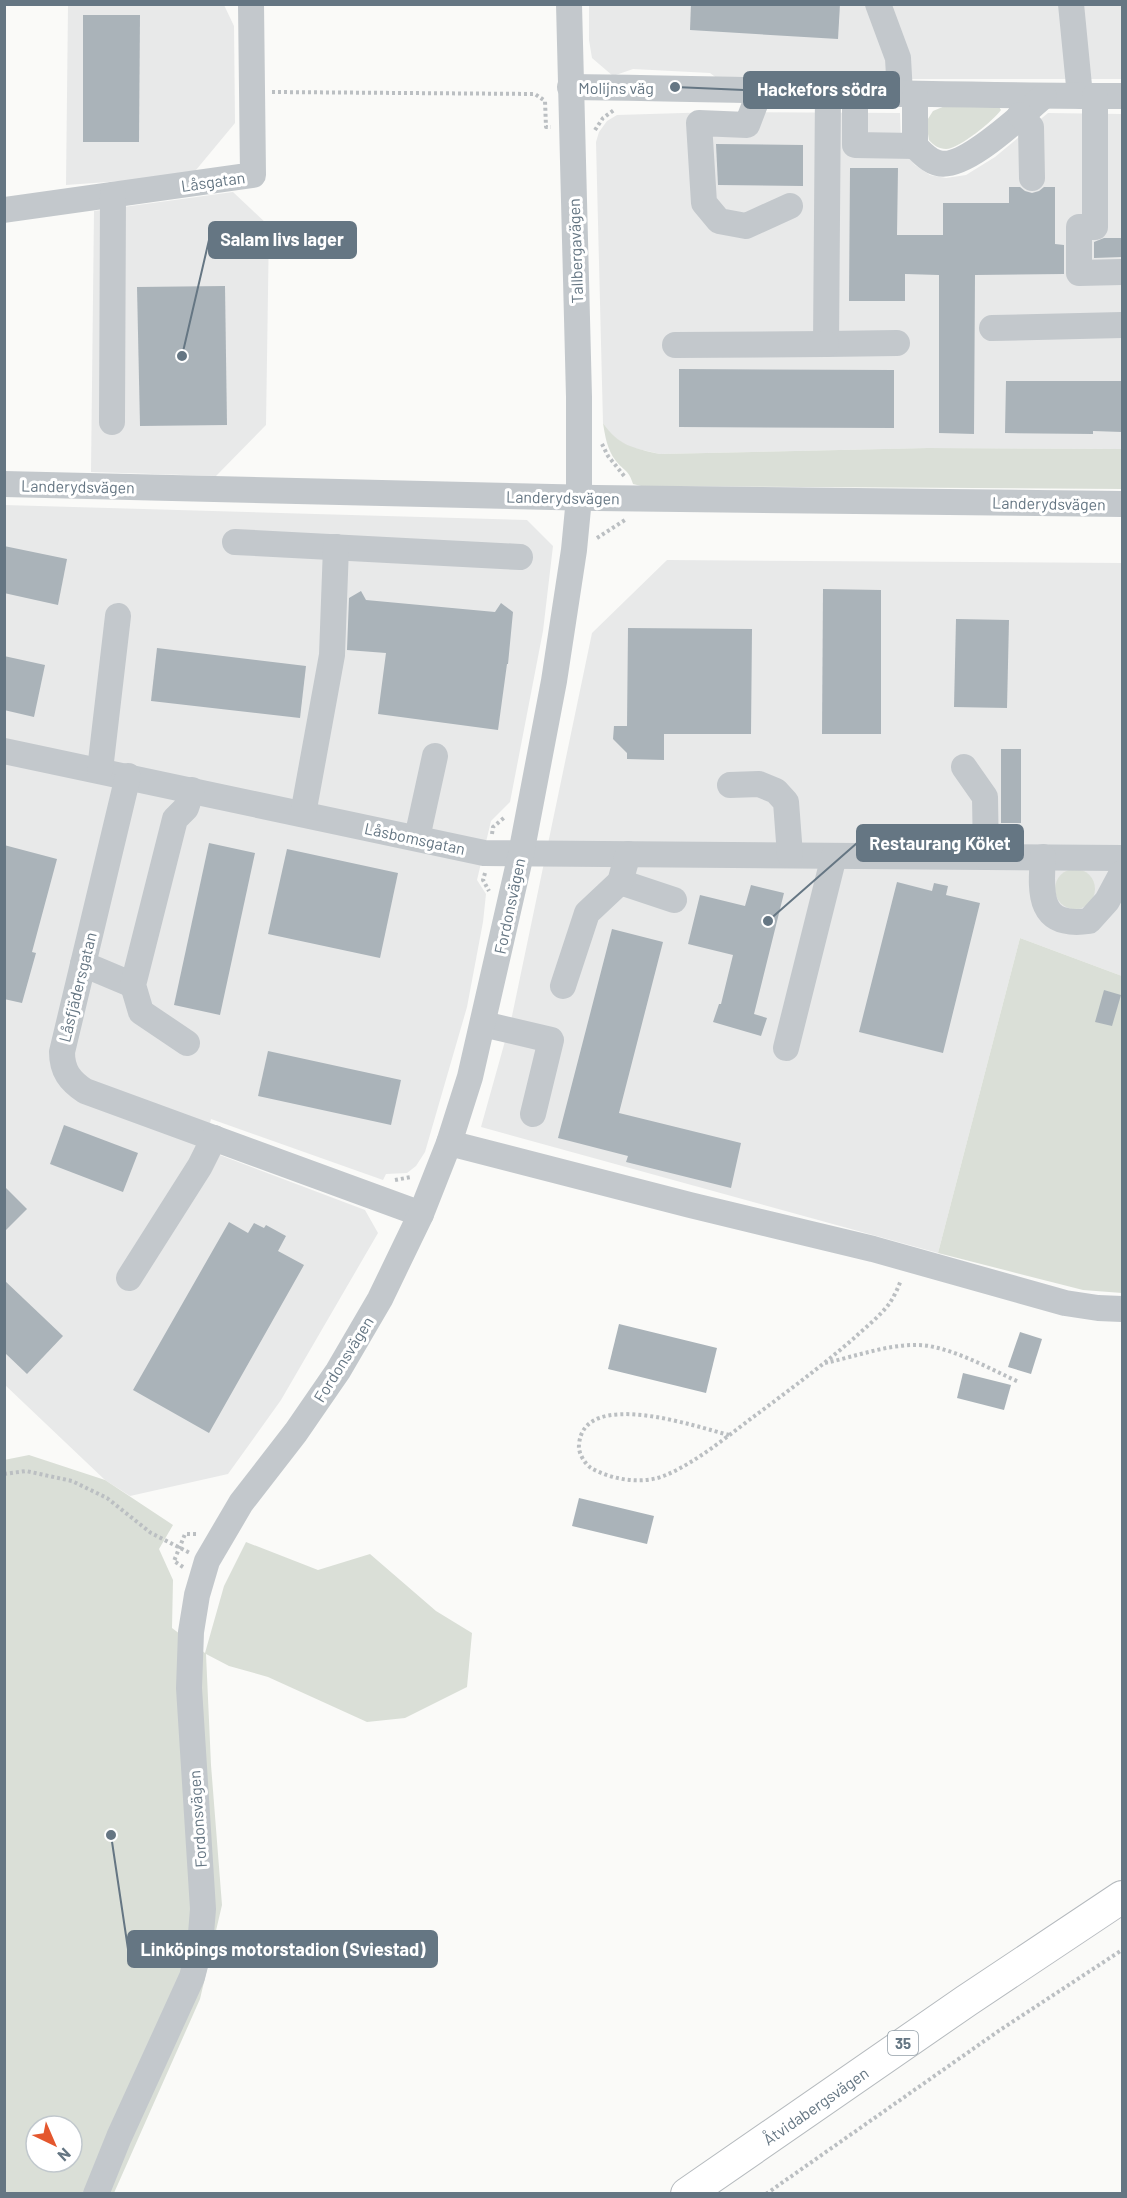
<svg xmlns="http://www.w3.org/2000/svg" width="1127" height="2198" font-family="Barlow,sans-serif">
	<rect width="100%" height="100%" fill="#fafaf8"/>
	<g fill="#e8e9e9">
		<polygon points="68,5 224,5 234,26 235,123 191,176 66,185"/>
		<polygon points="589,5 1122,5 1122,79 718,79 710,73 633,69 613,76 592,58 589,40"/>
		<polygon points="716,112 900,113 901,142 906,154 915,165 930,175 946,178 966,175 995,157 1048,113 1122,114 1122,449 928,448 660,454 629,447 612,436 603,423 596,142 599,132 607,121 617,115"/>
		<polygon points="233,192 269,226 266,425 216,476 91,472 94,211"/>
		<polygon points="4,505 527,520 553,546 543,631 510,802 491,821 477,880 486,894 483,922 467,1007 425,1152 416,1166 407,1173 386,1174 383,1180 211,1119 204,1149 365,1210 378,1233 281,1400 228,1474 130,1496 105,1480 5,1385"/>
		<polygon points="667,560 1122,563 1122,976 1020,938 938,1253 481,1127 512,1016 592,633"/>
	</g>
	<g fill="#dadfd7" fill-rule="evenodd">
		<path d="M945 106 999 107 1001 110C994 120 959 149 946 149 939 149 933 145 929 140L926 122 933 111Z"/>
		<path d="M603 423C619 446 633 448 660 454L928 448 1122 449V489L641 486 633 484C629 470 624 471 616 461 607 450 605 435 603 423Z"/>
		<circle cx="1075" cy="889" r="20"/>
		<polygon points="1020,938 1122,976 1122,1293 1083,1290 938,1253"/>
		<path d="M29 1455 105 1480 173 1525 159 1549 173 1580 172 1628 205 1653 224 1586 246 1542 318 1570 370 1554 436 1611 472 1633 467 1687 405 1718 367 1722 268 1677 229 1666 206 1654 211 1765 222 1905 200 1999 114 2193H5L4 1460ZM36 2126H72V2162H36Z"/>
	</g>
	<g fill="#aab3b9">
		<polygon points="691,4 840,4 838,39 690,30"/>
		<polygon points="83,15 140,15 139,142 83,142"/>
		<polygon points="716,144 803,145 803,186 718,185"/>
		<polygon points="850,168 898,168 897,235 943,235 943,203 1009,203 1009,187 1020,187 1025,191 1032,193 1039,191 1044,187 1055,187 1055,244 1064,245 1064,274 975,275 974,434 939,433 939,275 905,274 905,301 849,301"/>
		<polygon points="1104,238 1122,238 1122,257 1094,258 1094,242"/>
		<polygon points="225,286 227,425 140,426 137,287"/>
		<polygon points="679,369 894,370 894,428 679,427"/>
		<polygon points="1006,381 1122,381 1122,432 1093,431 1093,434 1005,433"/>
		<polygon points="4,546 67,559 58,605 4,593"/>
		<polygon points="823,589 881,590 881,734 822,734"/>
		<polygon points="361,591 366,600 495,612 501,603 513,612 508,664 507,664 498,730 378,714 386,653 347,650 349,598"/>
		<polygon points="956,619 1009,620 1007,708 954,707"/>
		<polygon points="628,628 752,629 751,734 664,734 664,760 627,759 627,753 613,739 614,726 627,726"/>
		<polygon points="157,648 306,666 300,718 151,701"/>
		<polygon points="4,656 45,665 34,717 4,710"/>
		<rect x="1001" y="749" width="20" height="74"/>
		<polygon points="209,843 255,853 220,1015 174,1005"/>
		<polygon points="4,845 57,859 32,952 36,953 22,1003 4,999"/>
		<polygon points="287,849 398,873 380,958 268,934"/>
		<polygon points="897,882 932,891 934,883 948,886 946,895 980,903 943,1053 859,1032"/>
		<polygon points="751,885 784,893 754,1014 767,1018 761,1036 713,1022 719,1004 721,1004 733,955 688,944 700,895 745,906"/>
		<polygon points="612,929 663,942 619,1113 741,1143 731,1188 626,1162 628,1156 558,1138"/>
		<polygon points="1104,990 1121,995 1112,1026 1095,1022"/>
		<polygon points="268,1051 401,1080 391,1125 258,1096"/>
		<polygon points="64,1125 138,1153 123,1192 50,1164"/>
		<polygon points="4,1186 27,1209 4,1232"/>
		<polygon points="229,1222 248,1233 254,1223 264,1228 266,1225 286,1236 278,1251 304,1265 209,1433 133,1390"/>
		<polygon points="4,1280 63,1336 27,1374 4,1352"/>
		<polygon points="619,1324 717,1348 706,1393 608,1369"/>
		<polygon points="1020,1332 1042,1339 1031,1374 1008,1367"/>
		<polygon points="963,1373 1011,1385 1004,1410 957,1398"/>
		<polygon points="579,1498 654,1516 647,1544 572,1526"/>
	</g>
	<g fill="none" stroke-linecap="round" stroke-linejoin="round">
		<g stroke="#b5babe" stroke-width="34">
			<g id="major">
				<path id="s1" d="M687 2194 966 2001 1122 1897"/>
			</g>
		</g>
		<g stroke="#bbbfc2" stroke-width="4" stroke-dasharray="3 3" stroke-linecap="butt">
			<polyline points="272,92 535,94 545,101 546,127 551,127"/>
			<polyline points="595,130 603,118 614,110"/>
			<polyline points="602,444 608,456 625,477"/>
			<polyline points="597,538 625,520"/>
			<polyline points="492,834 493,827 505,817"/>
			<polyline points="485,873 483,880 489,891"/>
			<polyline points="395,1180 411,1177"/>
			<path d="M825 1363C858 1356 896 1341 929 1346 961 1352 990 1369 1019 1382"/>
			<path d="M729 1435C697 1427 583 1387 579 1445 578 1453 585 1464 591 1468 612 1480 643 1485 666 1475 699 1461 731 1433 760 1412 792 1388 823 1365 853 1339 865 1328 879 1317 889 1304 894 1297 898 1288 901 1280"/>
			<polyline points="4,1474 26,1471 72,1481 107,1498 151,1533 190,1553"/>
			<polyline points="183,1567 174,1561 185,1534 197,1534"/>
			<polyline points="766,2194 1000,2030 1122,1950"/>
		</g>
		<g stroke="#c3c8cc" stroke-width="26">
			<polyline points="878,4 898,58 900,94"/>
			<polyline points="1071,4 1080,96"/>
			<path d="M570 87C754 89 938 96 1122 96"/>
			<polyline points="760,91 747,125 699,123 704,203 719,221 746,226 790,206"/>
			<polyline points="828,93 826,344 897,343"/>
			<polyline points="855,93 855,145 915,146"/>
			<path d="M915 94V146C921 152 929 161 938 163 965 171 1023 113 1044 96"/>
			<polyline points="1095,96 1095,227 1079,227 1079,273 1122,272"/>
			<polyline points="1020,115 1031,127 1032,178"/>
			<polyline points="4,210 253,175 251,4"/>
			<polyline points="992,328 1122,325"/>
			<polyline points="675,345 826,344"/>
			<polyline points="112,422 113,195"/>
			<polyline points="4,484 596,498 1122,504"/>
			<polyline points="235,542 520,557"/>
			<polyline points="4,751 484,853 1122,858"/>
			<polyline points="964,767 985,797 986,857"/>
			<polyline points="100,770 118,616"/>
			<path d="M128 776 62 1052C62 1071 70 1081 85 1091L421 1214"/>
			<polyline points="730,785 759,784 776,791 786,802 790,855"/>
			<polyline points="303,814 332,655 336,547"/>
			<polyline points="417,838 435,756"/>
			<path d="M1043 857C1040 895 1039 928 1089 921L1107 901 1122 873"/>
			<polyline points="620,882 674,900"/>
			<polyline points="83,964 133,985"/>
			<polyline points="563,986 587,913 620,882 628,854"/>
			<polyline points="483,1024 551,1040 533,1114"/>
			<polyline points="187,1043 141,1012 133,985 175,819 186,808 192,790"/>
			<polyline points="786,1048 834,856"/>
			<polyline points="449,1143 690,1205 873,1249 1065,1303 1098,1308 1122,1309"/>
			<polyline points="129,1278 200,1166 214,1138"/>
			<polyline points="96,2194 119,2137 192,1977 200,1946 203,1909 189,1688 191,1632 197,1595 207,1561 241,1503 296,1432 338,1371 380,1299 421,1214 449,1143 470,1077 521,854 554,681 574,550 579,498 579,397 569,4"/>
		</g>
		<use href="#major" stroke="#fff" stroke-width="32"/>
	</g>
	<g text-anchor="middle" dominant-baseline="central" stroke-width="6" stroke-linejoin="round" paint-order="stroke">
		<rect fill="#fff" stroke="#939fa8" stroke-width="1.5" x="888" y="2031" width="30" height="24" rx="4.5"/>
		<g font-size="15" font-weight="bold" fill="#657683">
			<text x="903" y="2043">35</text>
		</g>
		<g font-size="16" fill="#657683" stroke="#fff">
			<text x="616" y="87">Molijns väg</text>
			<text transform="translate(213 181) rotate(-8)">Låsgatan</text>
			<text transform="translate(575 251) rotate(-92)">Tallbergavägen</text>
			<text transform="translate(78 486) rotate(1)">Landerydsvägen</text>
			<text transform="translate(563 497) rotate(1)">Landerydsvägen</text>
			<text transform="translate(1049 503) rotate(1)">Landerydsvägen</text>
			<text transform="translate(415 838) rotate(12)">Låsbomsgatan</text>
			<text transform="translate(509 906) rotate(-78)">Fordonsvägen</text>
			<text transform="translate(77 987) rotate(-76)">Låsfjädersgatan</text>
			<text transform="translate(343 1359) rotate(-58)">Fordonsvägen</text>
			<text transform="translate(197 1819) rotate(-94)">Fordonsvägen</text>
			<text stroke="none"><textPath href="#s1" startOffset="156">Åtvidabergsvägen</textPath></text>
		</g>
	</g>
	<path fill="none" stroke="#657683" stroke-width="2" d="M675 87L744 90M182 356L209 240M768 921L857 843M111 1835L128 1949"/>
	<g fill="#657683" stroke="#fff" stroke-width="2">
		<circle cx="675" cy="87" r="6"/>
		<circle cx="182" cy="356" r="6"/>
		<circle cx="768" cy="921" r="6"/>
		<circle cx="111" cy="1835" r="6"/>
	</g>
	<g fill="#657683" stroke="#657683" stroke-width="2">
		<rect x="744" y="72" width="155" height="36" rx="6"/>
		<rect x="209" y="222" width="147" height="36" rx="6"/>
		<rect x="857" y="825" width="166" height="36" rx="6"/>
		<rect x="128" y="1931" width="309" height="36" rx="6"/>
	</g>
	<g font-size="18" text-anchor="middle" font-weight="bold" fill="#fff">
		<text x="822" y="96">Hackefors södra</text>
		<text x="282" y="246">Salam livs lager</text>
		<text x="940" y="850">Restaurang Köket</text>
		<text x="283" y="1956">Linköpings motorstadion (Sviestad)</text>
	</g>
	<rect width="1127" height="2198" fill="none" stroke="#657683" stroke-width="12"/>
	<g transform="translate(54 2144) rotate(136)"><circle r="28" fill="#ffffff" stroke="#c1c8cd" stroke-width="1.5"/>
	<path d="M0-4.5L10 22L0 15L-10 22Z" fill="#e4572e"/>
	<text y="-9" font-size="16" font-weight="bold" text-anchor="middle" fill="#657683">N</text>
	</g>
</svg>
